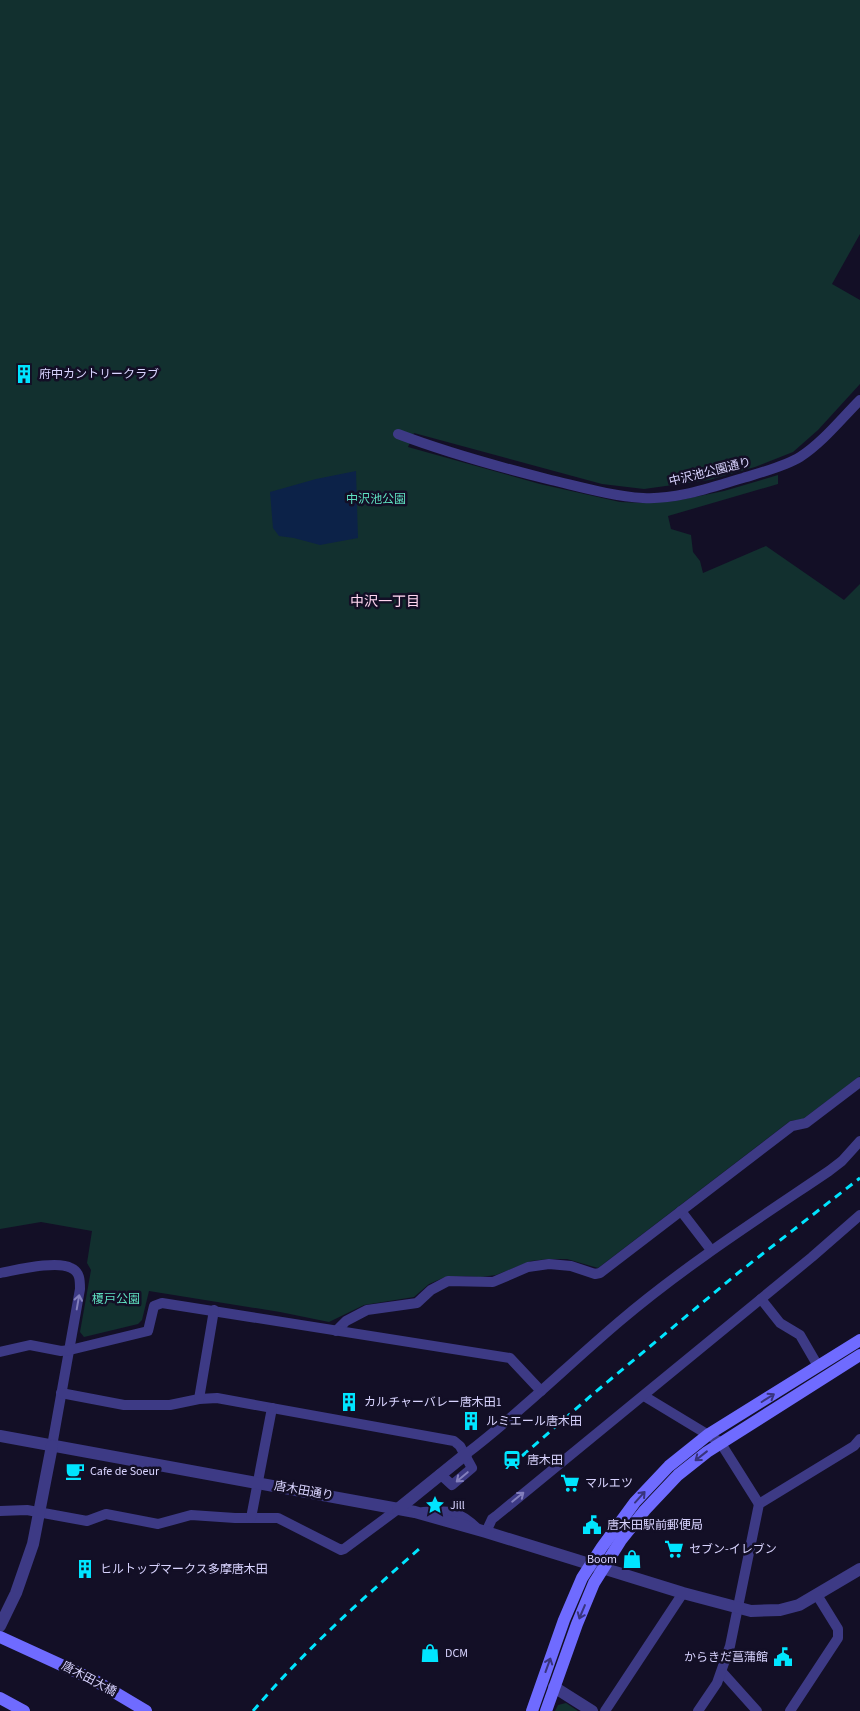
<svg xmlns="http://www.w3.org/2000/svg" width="860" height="1711" font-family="'Source Sans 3','Noto Sans JP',sans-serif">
	<rect width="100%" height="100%" fill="#130f26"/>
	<g fill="#12302f">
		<polygon points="0,0 860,0 860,234 832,284 860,300 860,384 818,430 793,452 755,467 709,480 644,489 602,484 414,433 408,447 540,484 620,502 644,503 675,501 724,491 778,475 778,484 668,516 671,529 691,535 693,552 700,561 703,573 766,546 844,600 860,584 860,1076 803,1119 790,1121 598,1268 567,1259 548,1259 531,1261 496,1275 481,1277 465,1276 445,1277 429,1284 414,1297 364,1305 329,1322 280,1312 149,1291 142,1320 138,1324 84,1337 80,1332 91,1270 87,1263 92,1231 41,1222 0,1229"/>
		<polygon points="566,1703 578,1711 555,1711 558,1705"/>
	</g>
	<polygon fill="#0c2248" points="356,471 358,538 320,545 294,538 279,536 273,528 270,492 316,479"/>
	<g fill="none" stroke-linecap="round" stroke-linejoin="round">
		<g stroke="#3d3a85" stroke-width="10">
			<path d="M398 434C448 453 499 467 551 480 581 487 612 496 643 498 677 500 712 487 743 478 759 473 786 466 800 457 823 442 841 419 860 400"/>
			<polyline points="681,1211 711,1250"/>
			<path d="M0 1273C17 1270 57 1260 71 1268 80 1272 80 1280 80 1289L52 1446"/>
			<polyline points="761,1299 780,1323 800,1335 818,1366"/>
			<polyline points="336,1331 346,1321 367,1310 417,1303 431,1290 448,1281 493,1282 528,1267 549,1264 571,1266 595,1274 600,1273 792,1126 806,1123 860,1082"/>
			<polyline points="0,1352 30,1345 61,1351 70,1350 148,1331 154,1306 162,1303 510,1358 541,1391"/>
			<polyline points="61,1393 124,1405 170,1405 199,1399 217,1398 454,1441 460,1446 472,1468 452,1485 440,1474"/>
			<polyline points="644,1396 720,1442 759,1504"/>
			<polyline points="199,1399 214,1310"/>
			<path d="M466 1454C520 1413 568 1365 620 1321 686 1265 758 1219 829 1171L842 1161 860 1141"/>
			<polyline points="0,1511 27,1510 87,1521 106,1514 158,1524 191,1515 235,1518 278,1518 341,1550 344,1549 398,1509"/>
			<path d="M423 1512C450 1510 459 1510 479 1530"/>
			<polyline points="251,1518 272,1408"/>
			<polyline points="486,1532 492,1519 496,1516 812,1257 860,1215"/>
			<polyline points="722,1672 757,1711"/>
			<polyline points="605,1711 683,1593"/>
			<polyline points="698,1711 717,1683 730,1646 759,1504 854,1446 860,1439"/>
			<polyline points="790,1711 838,1638 838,1629 817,1595"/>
		</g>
		<g stroke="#3d3a85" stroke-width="12">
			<polyline points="0,1436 415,1512 486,1532 683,1593 751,1611 780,1610 799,1605 860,1569"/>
			<polyline points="398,1509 466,1454"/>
			<polyline points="0,1626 16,1593 33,1544 52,1446"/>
			<polyline points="554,1687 592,1711"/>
		</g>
		<g stroke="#6f6bff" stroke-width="12">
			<polyline points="0,1637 94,1680 146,1711"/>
			<polyline points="0,1698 24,1711"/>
			<polyline points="532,1711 564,1620 582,1578 602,1547 635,1502 669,1466 709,1434 860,1340"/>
			<polyline points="546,1711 577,1624 594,1583 621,1540 645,1510 678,1475 707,1452 860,1355"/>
		</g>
		<g stroke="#00e5ff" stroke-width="3" stroke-dasharray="8 6" stroke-linecap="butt">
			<polyline points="522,1456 593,1394 738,1273 860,1178"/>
			<path d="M253 1711C303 1652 361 1600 419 1549"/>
		</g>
	</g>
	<defs><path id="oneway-shaft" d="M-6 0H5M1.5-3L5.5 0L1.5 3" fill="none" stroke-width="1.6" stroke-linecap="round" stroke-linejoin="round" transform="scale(1.25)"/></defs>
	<g stroke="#837fbc">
		<use href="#oneway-shaft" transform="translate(78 1302) rotate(-80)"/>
		<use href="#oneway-shaft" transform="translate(462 1477) rotate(140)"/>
		<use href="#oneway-shaft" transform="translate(518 1497) rotate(-39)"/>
	</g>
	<g stroke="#38347d">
		<use href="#oneway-shaft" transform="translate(768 1398) rotate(-32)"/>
		<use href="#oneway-shaft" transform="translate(701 1456) rotate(142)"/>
		<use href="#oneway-shaft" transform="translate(640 1497) rotate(-48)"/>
		<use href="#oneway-shaft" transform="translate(582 1612) rotate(113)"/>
		<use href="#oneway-shaft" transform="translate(548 1665) rotate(-70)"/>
	</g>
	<defs>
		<g id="building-bare" transform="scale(1.5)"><path d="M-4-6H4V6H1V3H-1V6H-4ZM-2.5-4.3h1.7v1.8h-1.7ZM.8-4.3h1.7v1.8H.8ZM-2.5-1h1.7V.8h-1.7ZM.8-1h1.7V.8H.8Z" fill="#00e5ff" stroke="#130f26" stroke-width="2.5" paint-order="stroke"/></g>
		<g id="station-bare" transform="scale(1.5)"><path d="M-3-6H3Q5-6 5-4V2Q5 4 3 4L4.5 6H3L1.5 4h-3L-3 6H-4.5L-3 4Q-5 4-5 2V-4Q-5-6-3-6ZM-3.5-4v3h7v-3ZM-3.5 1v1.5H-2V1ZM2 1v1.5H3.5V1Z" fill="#00e5ff" stroke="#130f26" stroke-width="2.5" paint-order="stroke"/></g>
		<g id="cafe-bare" transform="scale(1.5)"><path d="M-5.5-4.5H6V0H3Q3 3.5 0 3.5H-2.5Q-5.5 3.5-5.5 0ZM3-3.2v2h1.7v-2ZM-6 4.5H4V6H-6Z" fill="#00e5ff" stroke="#130f26" stroke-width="2.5" paint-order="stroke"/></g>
		<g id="supermarket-bare" transform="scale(1.5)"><path d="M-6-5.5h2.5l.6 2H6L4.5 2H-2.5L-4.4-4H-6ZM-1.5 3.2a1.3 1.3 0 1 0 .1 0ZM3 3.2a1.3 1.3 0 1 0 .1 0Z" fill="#00e5ff" stroke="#130f26" stroke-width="2.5" paint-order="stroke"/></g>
		<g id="sight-bare" transform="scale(1.5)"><path d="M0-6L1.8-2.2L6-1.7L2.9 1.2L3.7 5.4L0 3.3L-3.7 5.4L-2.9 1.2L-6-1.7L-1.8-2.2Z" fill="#00e5ff" stroke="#130f26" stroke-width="2.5" paint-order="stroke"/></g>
		<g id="civic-bare" transform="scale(1.5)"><path d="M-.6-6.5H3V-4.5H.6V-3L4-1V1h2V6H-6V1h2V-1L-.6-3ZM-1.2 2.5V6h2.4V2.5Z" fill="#00e5ff" stroke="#130f26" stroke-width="2.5" paint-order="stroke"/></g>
		<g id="shop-bare" transform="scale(1.5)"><path d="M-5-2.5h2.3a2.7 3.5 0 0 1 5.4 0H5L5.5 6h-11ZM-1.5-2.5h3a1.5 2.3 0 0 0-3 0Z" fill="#00e5ff" stroke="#130f26" stroke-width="2.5" paint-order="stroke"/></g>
	</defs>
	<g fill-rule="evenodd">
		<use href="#building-bare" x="24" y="374"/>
		<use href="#building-bare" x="349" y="1402"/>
		<use href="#building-bare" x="471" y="1421"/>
		<use href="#station-bare" x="512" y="1460"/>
		<use href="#cafe-bare" x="75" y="1471"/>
		<use href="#supermarket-bare" x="570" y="1483"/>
		<use href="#sight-bare" x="435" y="1505"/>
		<use href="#civic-bare" x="592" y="1525"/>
		<use href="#supermarket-bare" x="674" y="1549"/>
		<use href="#shop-bare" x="632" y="1559"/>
		<use href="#building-bare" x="85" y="1569"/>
		<use href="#shop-bare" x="430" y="1653"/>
		<use href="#civic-bare" x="783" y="1657"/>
	</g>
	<g text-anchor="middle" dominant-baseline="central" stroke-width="5" stroke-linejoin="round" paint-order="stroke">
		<g font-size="12" fill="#d9d4ff" stroke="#130f26" text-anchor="start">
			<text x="39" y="374">府中カントリークラブ</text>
			<text x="364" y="1402">カルチャーバレー唐木田1</text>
			<text x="486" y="1421">ルミエール唐木田</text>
			<text x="527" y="1460">唐木田</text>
			<text x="90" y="1471">Cafe de Soeur</text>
			<text x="585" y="1483">マルエツ</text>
			<text x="450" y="1505">Jill</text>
			<text x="607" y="1525">唐木田駅前郵便局</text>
			<text x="689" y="1549">セブン-イレブン</text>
			<text x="617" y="1559" text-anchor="end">Boom</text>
			<text x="100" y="1569">ヒルトップマークス多摩唐木田</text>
			<text x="445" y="1653">DCM</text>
			<text x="768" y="1657" text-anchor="end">からきだ菖蒲館</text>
		</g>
		<g font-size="12" fill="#d9d4ff" stroke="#130f26">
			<text transform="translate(710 472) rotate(-14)">中沢池公園通り</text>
			<text transform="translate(304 1491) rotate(10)">唐木田通り</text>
			<text transform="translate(89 1679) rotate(28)">唐木田大橋</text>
		</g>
		<g font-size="12" fill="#5fe0c0" stroke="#130f26">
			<text x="376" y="499">中沢池公園</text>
			<text x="116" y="1299">榎戸公園</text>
		</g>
		<g font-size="14" fill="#ffd6f0" stroke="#130f26">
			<text x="385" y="602">中沢一丁目</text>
		</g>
	</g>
</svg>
